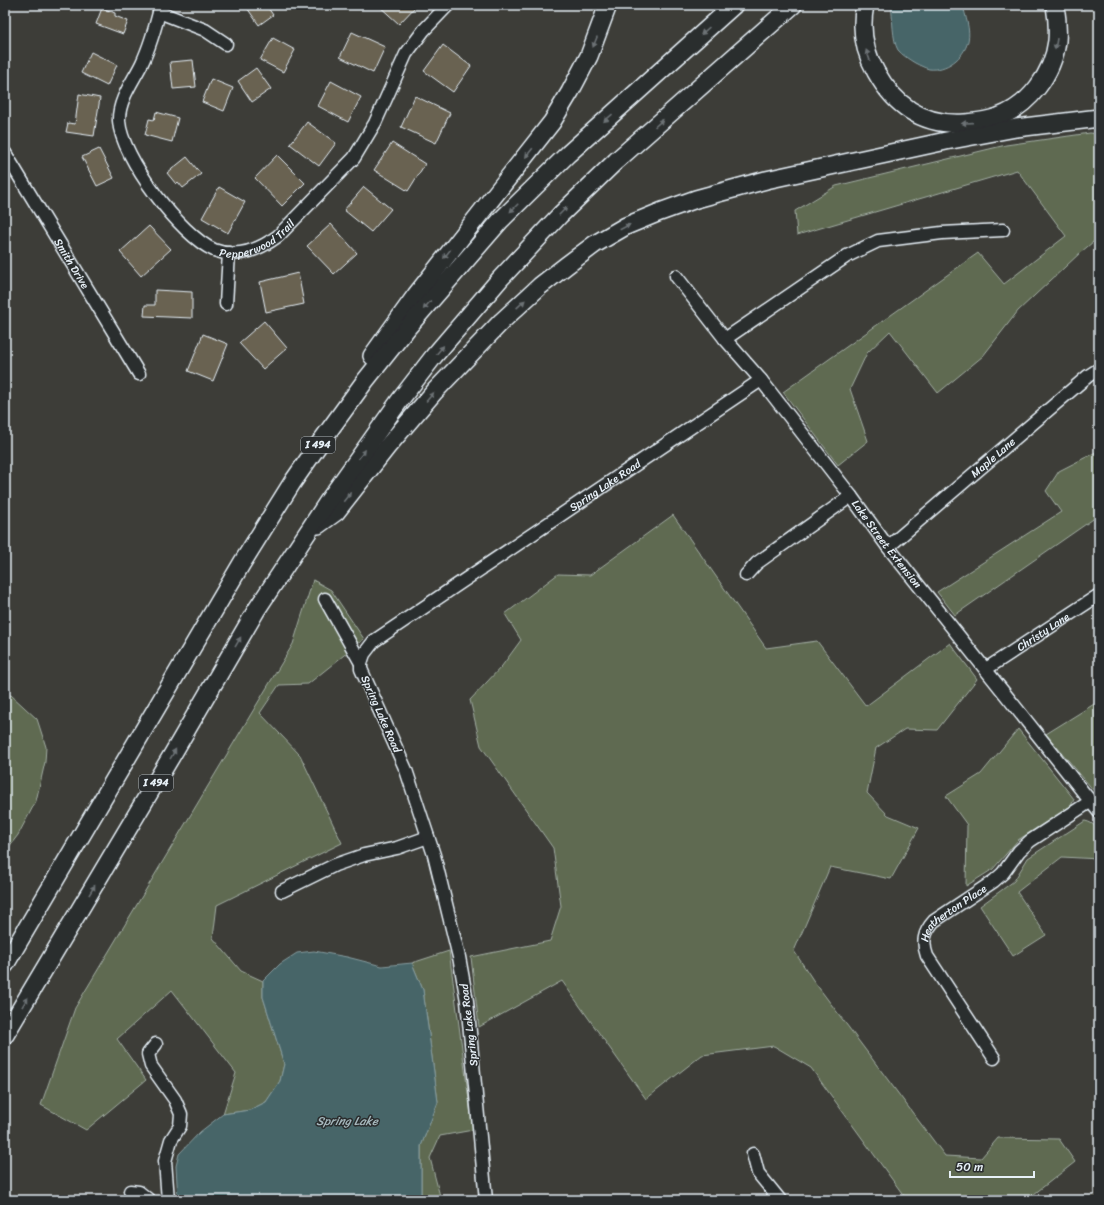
<svg xmlns="http://www.w3.org/2000/svg" width="1104" height="1205" font-family="Sriracha,sans-serif">
	<rect width="100%" height="100%" fill="#3d3d38"/>
	<filter id="ink" filterUnits="userSpaceOnUse"><feTurbulence type="fractalNoise" baseFrequency=".025" numOctaves="2"/><feDisplacementMap in="SourceGraphic" scale="8" xChannelSelector="R" yChannelSelector="G"/><feConvolveMatrix kernelMatrix="1 2 1 2 8 2 1 2 1" color-interpolation-filters="sRGB"/></filter>
	<g filter="url(#ink)">
		<g fill="#5e6a51" stroke="#a3aea4">
			<polygon points="1090,133 1099,134 1099,237 1081,252 1018,311 983,356 938,393 890,331 867,353 850,389 868,441 838,465 783,392 978,253 1004,284 1066,236 1017,170 797,235 795,211 836,186 1006,145"/>
			<polygon points="1098,451 1099,452 1099,515 955,615 937,592 1061,512 1046,491 1059,471"/>
			<polygon points="673,515 766,648 817,641 866,706 950,643 977,679 937,730 905,729 876,748 867,793 888,815 919,828 891,879 830,867 794,951 813,980 945,1156 981,1158 998,1138 1059,1139 1075,1162 1029,1198 1029,1200 907,1200 811,1068 774,1046 702,1055 646,1099 562,981 479,1027 471,957 550,941 561,906 553,848 481,746 470,700 502,666 521,640 505,614 558,574 590,575"/>
			<polygon points="313,580 331,590 364,639 308,684 279,685 260,713 300,755 342,843 217,905 213,938 241,971 263,981 263,997 284,1064 280,1081 266,1102 250,1110 223,1114 236,1073 172,990 117,1039 146,1080 86,1130 41,1105 75,1008 293,644"/>
			<polygon points="11,695 37,719 46,747 45,762 36,801 18,835 5,852 5,696"/>
			<polygon points="1099,701 1099,787 1095,792 1046,734"/>
			<polygon points="1018,729 1074,799 1071,806 1018,840 993,869 966,886 967,825 946,796 981,774"/>
			<path d="M1085 821C1104 825 1099 844 1099 859L1062 857 1017 892 1046 935 1013 956 980 906 1014 881 1028 858Z"/>
			<polygon points="449,951 473,1130 440,1136 430,1158 441,1200 421,1200 421,1146 438,1102 423,990 412,963"/>
		</g>
		<g fill="#466567" stroke="#879da1">
			<path d="M891 5H963C965 16 971 30 968 41 964 58 946 71 929 69 925 68 919 65 915 63 910 60 902 55 898 50 892 40 893 17 891 5Z"/>
			<polygon points="314,951 347,957 382,966 412,963 423,990 438,1102 421,1146 421,1200 178,1200 176,1166 179,1154 200,1132 223,1114 250,1110 266,1102 280,1081 284,1064 263,997 263,981 280,964 297,953"/>
		</g>
		<g fill="#696251" stroke="#e8f1f8">
			<polygon points="245,5 266,5 273,15 259,25"/>
			<polygon points="378,5 417,5 399,24"/>
			<polygon points="102,8 115,13 115,16 128,21 123,34 96,24"/>
			<polygon points="352,32 385,47 373,73 340,57"/>
			<polygon points="273,38 295,50 283,72 260,60"/>
			<polygon points="443,45 471,66 453,92 424,71"/>
			<polygon points="91,52 117,65 107,86 81,73"/>
			<polygon points="193,60 196,87 173,89 170,62"/>
			<polygon points="256,68 271,89 252,102 238,81"/>
			<polygon points="211,79 233,88 224,111 202,102"/>
			<polygon points="331,81 361,97 348,122 318,106"/>
			<polygon points="79,94 100,98 94,136 66,132 68,123 75,124"/>
			<polygon points="415,96 450,113 436,143 401,127"/>
			<polygon points="156,112 178,118 172,142 145,135 149,119 154,120"/>
			<polygon points="307,122 336,143 319,166 290,144"/>
			<polygon points="392,143 425,164 408,191 374,170"/>
			<polygon points="99,149 114,178 97,186 82,157"/>
			<polygon points="277,155 305,183 282,206 255,178"/>
			<polygon points="187,157 201,174 183,188 178,182 176,184 167,173"/>
			<polygon points="219,187 245,202 228,233 202,218"/>
			<polygon points="364,187 391,209 371,232 344,210"/>
			<polygon points="331,224 357,253 334,274 307,246"/>
			<polygon points="149,226 171,249 141,276 120,252"/>
			<polygon points="298,273 304,304 266,312 260,282"/>
			<polygon points="155,290 192,292 192,318 144,316 145,305 155,305"/>
			<polygon points="264,321 287,348 263,369 239,343"/>
			<polygon points="203,334 228,344 213,381 188,371"/>
		</g>
		<g fill="none" stroke-linecap="round" stroke-linejoin="round">
			<g stroke="#e8f1f8" stroke-width="15">
				<g id="minor">
					<path id="s1" d="M161 5C156 25 151 44 142 63 134 80 118 100 119 121 121 157 181 236 214 250 237 259 259 250 278 236L354 158 375 123 406 54 424 30 448 5"/>
					<polyline points="159,12 205,30 226,44"/>
					<path id="s2" d="M5 153 139 374"/>
					<path id="s3" d="M676 276 725 339 761 380 851 496 888 547 1099 812"/>
					<polyline points="226,304 229,253"/>
					<polyline points="725,339 847,256 878,241 942,233 1003,230"/>
					<path id="s4" d="M888 547 1088 376 1099 369"/>
					<polyline points="746,575 757,563 851,496"/>
					<polyline points="325,599 361,663"/>
					<path id="s5" d="M986 669 1099 595"/>
					<polyline points="282,891 335,865 364,855 397,848 428,837"/>
					<polyline points="156,1044 148,1054 151,1066 175,1100 181,1114 180,1126 171,1140 165,1161 168,1200"/>
					<path id="s6" d="M994 1058 927 956C922 942 924 932 934 921L994 881 1003 873 1019 851 1030 841 1091 801"/>
					<polyline points="753,1154 758,1173 780,1200"/>
					<polyline points="130,1191 139,1192 149,1200"/>
					<path id="s7" d="M486 1200 467 1001 459 957 434 855 406 770 361 669V663L364 654 374 641 761 380"/>
				</g>
			</g>
			<g stroke="#e8f1f8" stroke-width="20">
				<g id="highway">
					<path d="M865 5C860 29 864 51 876 72 896 108 925 126 965 123 976 122 988 121 998 117 1029 106 1053 74 1057 41 1058 29 1057 17 1055 5"/>
					<polyline points="372,356 416,295 552,122 570,92 589,56 608,5"/>
					<polyline points="318,525 336,512 387,447 435,391 502,321 540,286 567,265 595,244 626,226 660,212 696,199 766,180 946,141 1016,128 1099,118"/>
					<polyline points="5,965 242,563 292,483 317,447 365,381 408,327 500,221 568,154 734,5"/>
					<polyline points="5,1035 172,755 257,609 329,500 400,400 434,356 500,279 560,215 616,161 793,5"/>
				</g>
			</g>
			<use href="#minor" stroke="#2a2d2e" stroke-width="12"/>
			<use href="#highway" stroke="#2a2d2e" stroke-width="17"/>
		</g>
		<defs><path id="oneway-solid" d="M-6-.8H1V-3.2L6.5 0L1 3.2V.8H-6Z"/></defs>
		<g fill="#6c7275">
			<use href="#oneway-solid" transform="translate(705 31) rotate(138)"/>
			<use href="#oneway-solid" transform="translate(595 42) rotate(112)"/>
			<use href="#oneway-solid" transform="translate(1056 44) rotate(100)"/>
			<use href="#oneway-solid" transform="translate(868 55) rotate(-110)"/>
			<use href="#oneway-solid" transform="translate(608 118) rotate(139)"/>
			<use href="#oneway-solid" transform="translate(659 123) rotate(-42)"/>
			<use href="#oneway-solid" transform="translate(967 123) rotate(176)"/>
			<use href="#oneway-solid" transform="translate(529 153) rotate(129)"/>
			<use href="#oneway-solid" transform="translate(514 208) rotate(135)"/>
			<use href="#oneway-solid" transform="translate(563 211) rotate(-45)"/>
			<use href="#oneway-solid" transform="translate(625 227) rotate(-27)"/>
			<use href="#oneway-solid" transform="translate(447 254) rotate(128)"/>
			<use href="#oneway-solid" transform="translate(521 304) rotate(-43)"/>
			<use href="#oneway-solid" transform="translate(427 305) rotate(130)"/>
			<use href="#oneway-solid" transform="translate(440 350) rotate(-50)"/>
			<use href="#oneway-solid" transform="translate(430 397) rotate(-49)"/>
			<use href="#oneway-solid" transform="translate(362 454) rotate(-52)"/>
			<use href="#oneway-solid" transform="translate(347 497) rotate(-52)"/>
			<use href="#oneway-solid" transform="translate(238 642) rotate(-60)"/>
			<use href="#oneway-solid" transform="translate(173 754) rotate(-60)"/>
			<use href="#oneway-solid" transform="translate(92 890) rotate(-59)"/>
			<use href="#oneway-solid" transform="translate(25 1002) rotate(-59)"/>
		</g>
	</g>
	<g text-anchor="middle" dominant-baseline="central" stroke-width="3" stroke-linejoin="round" paint-order="stroke">
		<g fill="#2a2d2e" stroke="#afb6bb" stroke-width="1">
			<rect x="301" y="437" width="34" height="16" rx="3"/>
			<rect x="139" y="775" width="34" height="16" rx="3"/>
		</g>
		<g font-size="10" font-weight="bold" fill="#e8f1f8">
			<text x="318" y="445">I 494</text>
			<text x="156" y="783">I 494</text>
		</g>
		<g font-size="11" fill="#e8f1f8" stroke="#2a2d2e">
			<text stroke="none"><textPath href="#s1" startOffset="336">Pepperwood Trail</textPath></text>
			<text stroke="none"><textPath href="#s2" startOffset="129">Smith Drive</textPath></text>
			<text stroke="none"><textPath href="#s4" startOffset="138">Maple Lane</textPath></text>
			<text stroke="none"><textPath href="#s7" startOffset="860">Spring Lake Road</textPath></text>
			<text stroke="none"><textPath href="#s3" startOffset="341">Lake Street Extension</textPath></text>
			<text stroke="none"><textPath href="#s5" startOffset="68">Christy Lane</textPath></text>
			<text transform="translate(381 714) rotate(66)">Spring Lake Road</text>
			<text stroke="none"><textPath href="#s6" startOffset="179">Heatherton Place</textPath></text>
			<text transform="translate(469 1025) rotate(-97)">Spring Lake Road</text>
		</g>
		<g font-size="12" font-style="italic" fill="#a7b9be" stroke="#2a2d2e">
			<text x="347" y="1121">Spring Lake</text>
		</g>
	</g>
	<rect width="1104" height="1205" fill="none" stroke="#2a2d2e" stroke-width="20"/>
	<rect x="10" y="10" width="1084" height="1185" fill="none" stroke="#e8f1f8" stroke-width="1.5" filter="url(#ink)"/>
	<path d="M950 1171v6h84v-6" fill="none" stroke="#e8f1f8" stroke-width="2"/>
	<text x="956" y="1171" font-size="12" fill="#e8f1f8" stroke="#2a2d2e" stroke-width="3" paint-order="stroke">50 m</text>
</svg>
